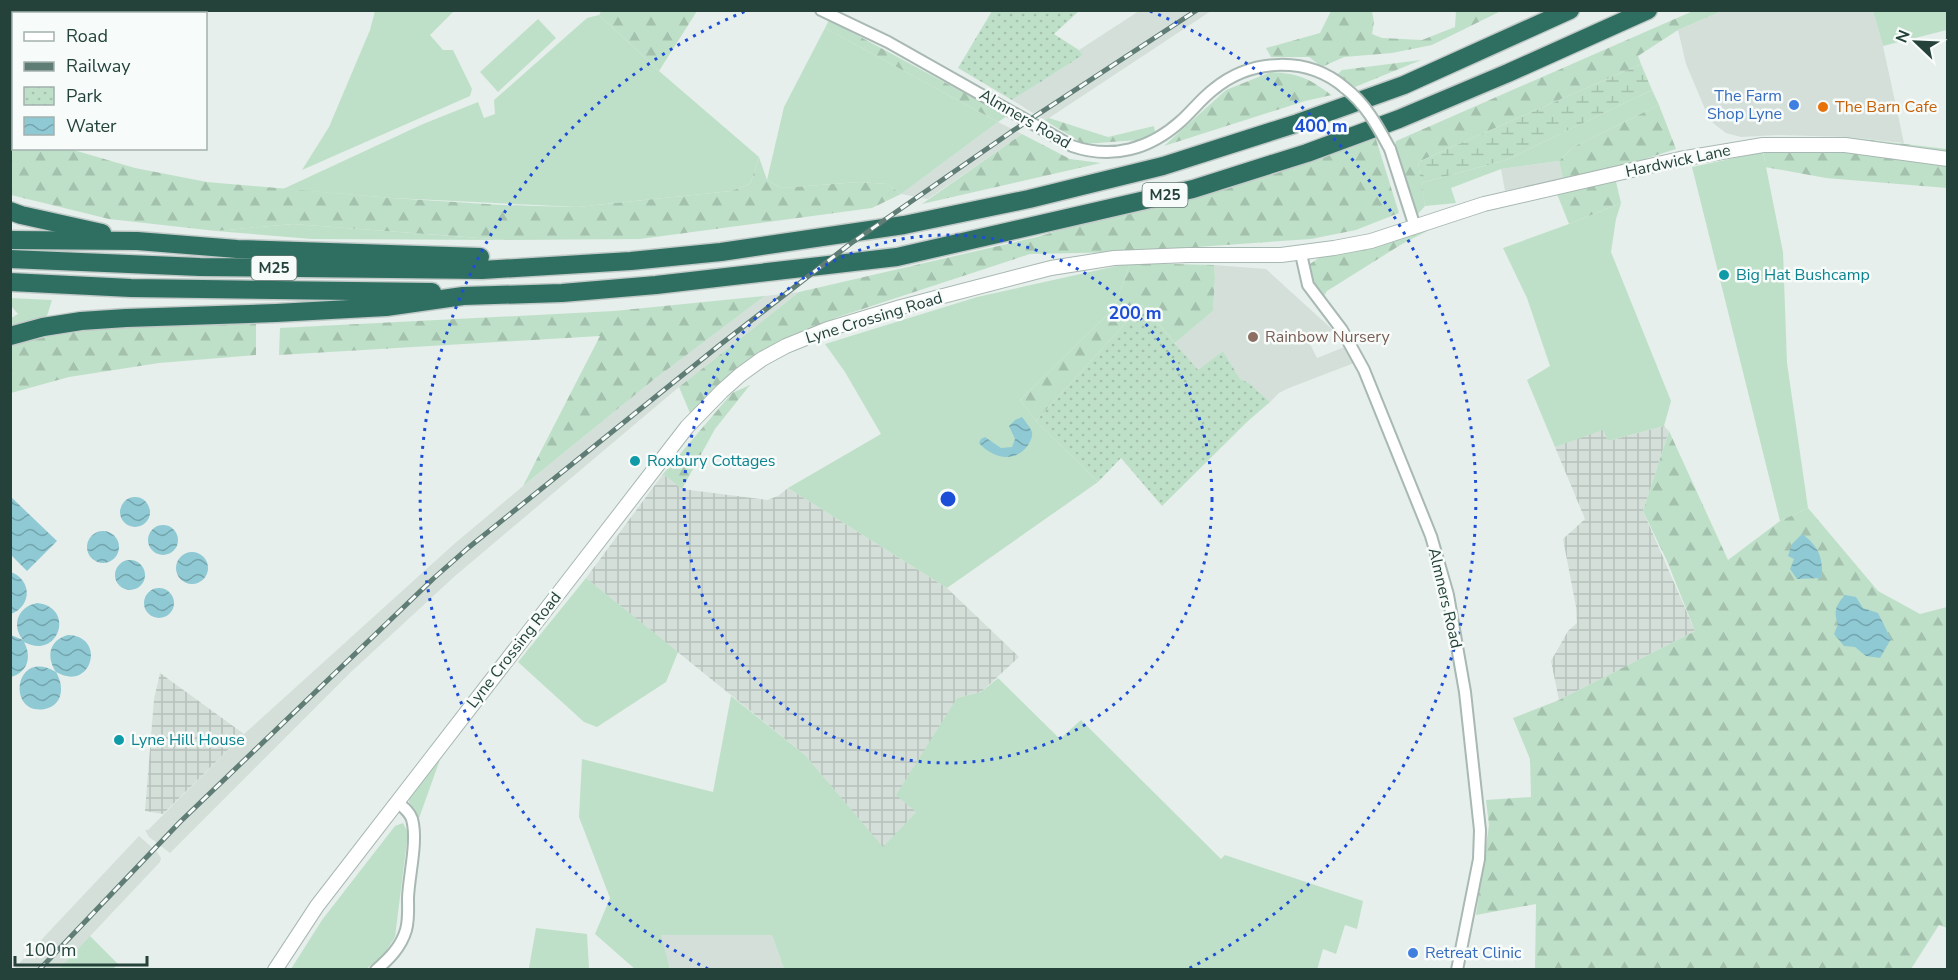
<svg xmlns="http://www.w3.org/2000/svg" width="1958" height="980" font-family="'Nunito Sans',sans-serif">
	<defs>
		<pattern id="industrial-grid" width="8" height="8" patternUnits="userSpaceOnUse" patternTransform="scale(1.5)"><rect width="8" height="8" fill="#d4dfda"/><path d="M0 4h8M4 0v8" fill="none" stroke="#b6c1bc"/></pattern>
		<pattern id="forest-firs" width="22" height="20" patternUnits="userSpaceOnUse" patternTransform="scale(1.5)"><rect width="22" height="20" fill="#bfe0c8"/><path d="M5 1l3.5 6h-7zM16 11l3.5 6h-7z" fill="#a4c1ad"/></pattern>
		<pattern id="wetland-marsh" width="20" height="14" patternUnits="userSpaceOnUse" patternTransform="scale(1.5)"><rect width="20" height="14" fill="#bfe0c8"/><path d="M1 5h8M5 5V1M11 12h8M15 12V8" fill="none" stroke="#a4c1ad"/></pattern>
		<pattern id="park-dots" width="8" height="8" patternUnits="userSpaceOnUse" patternTransform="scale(1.5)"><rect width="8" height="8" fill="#bfe0c8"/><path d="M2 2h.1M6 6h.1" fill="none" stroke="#a4c1ad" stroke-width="1.8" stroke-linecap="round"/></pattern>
		<pattern id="water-waves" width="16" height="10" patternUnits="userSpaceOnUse" patternTransform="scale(1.5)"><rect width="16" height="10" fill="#8ec9d4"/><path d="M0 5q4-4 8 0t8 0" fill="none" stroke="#74a5ad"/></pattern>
	</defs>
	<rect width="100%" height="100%" fill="#e6efeb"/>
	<g fill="#d4dfda">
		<polygon points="1139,11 1211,11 1049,118 1044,120 1012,100 1083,55 1079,50"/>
		<polygon points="1722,11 1873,11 1883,46 1904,143 1846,137 1778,135 1741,137 1726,133 1713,123 1705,109 1686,64 1678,30"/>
		<polygon points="998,122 1022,134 928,199 901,194"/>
		<polygon points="1559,161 1563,179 1505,191 1501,169"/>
		<polygon points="1214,265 1266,269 1333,330 1310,344 1317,358 1347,346 1354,363 1289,388 1279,393 1270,402 1249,383 1240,379 1223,351 1198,371 1175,343 1213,311 1215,277"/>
		<polygon points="799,292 679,387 455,576 352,671 170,853 149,837 145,830 148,830 244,734 453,545 523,486 652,381 765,296"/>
		<polygon points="139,836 157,852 161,858 160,862 59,969 13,970"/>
		<polygon points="660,935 772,935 784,969 670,969"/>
	</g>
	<g fill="url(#industrial-grid)">
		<polygon points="1664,426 1669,431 1643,511 1695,631 1559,700 1551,661 1568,631 1577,623 1576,607 1563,539 1585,519 1555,447 1603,429 1608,441"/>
		<polygon points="663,474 682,489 767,500 778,496 788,488 947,588 1019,657 981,692 957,698 916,812 883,848 805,755 586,578"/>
		<polygon points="160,673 244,734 163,814 145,811 154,699"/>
	</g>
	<g fill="#bfe0c8">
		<polygon points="375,11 454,11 430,35 443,50 453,50 472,89 470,96 302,170 329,127 370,30"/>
		<polygon points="1873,11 1947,11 1947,30 1883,46"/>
		<polygon points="599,15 659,71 759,157 750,184 731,191 577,207 392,198 283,189 423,124 478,102 484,118 495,114 494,100 587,18"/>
		<polygon points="538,19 556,38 498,92 480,72"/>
		<polygon points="825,28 998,122 901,194 887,184 859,182 781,188 767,180 784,107"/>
		<polygon points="1652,90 1659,105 1573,147 1559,161 1501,169 1451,188 1456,203 1425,206 1421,183 1506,160"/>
		<polygon points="1763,152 1783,252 1787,363 1808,508 1780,521 1692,167"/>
		<polygon points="1621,203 1616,219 1611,252 1671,401 1664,426 1608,441 1603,430 1555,447 1527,380 1550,366 1527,298 1503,248 1569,224"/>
		<polygon points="293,224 506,240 312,239 216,231"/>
		<polygon points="1130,263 1114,308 1020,400 1036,421 1098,482 947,588 788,488 881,434 845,372 825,344 977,297"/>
		<polygon points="11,298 52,300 46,319 11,327 11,318 18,314 11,306"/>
		<polygon points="586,578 678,652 666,682 597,727 584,722 518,662"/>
		<polygon points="998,678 1060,739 1081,720 1221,859 1225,855 1363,901 1357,929 1345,925 1336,954 1323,949 1317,970 784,969 772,935 661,935 670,969 636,970 595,934 610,898 579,817 582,759 713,792 731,696 805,755 883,847 916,812 896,795 957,698 981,692"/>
		<polygon points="442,754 419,818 409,802 409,797"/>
		<polygon points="403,823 408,833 395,937 383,956 366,969 291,969 322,920 395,826"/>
		<polygon points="536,928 587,934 589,969 533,970 529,968"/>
		<polygon points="90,936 118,964 113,969 59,969"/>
	</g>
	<g fill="url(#forest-firs)">
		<polygon points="602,10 697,10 697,11 659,71 599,15"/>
		<polygon points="1331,11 1372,11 1374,22 1372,34 1382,38 1422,40 1455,27 1456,11 1501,11 1432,45 1392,53 1344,57 1322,67 1309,57 1271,57 1266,48 1320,33"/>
		<polygon points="1693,11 1722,11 1678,30 1638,56 1641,64 1418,162 1425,206 1417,215 1395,146 1396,141"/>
		<polygon points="829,20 1007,116 998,122 825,28"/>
		<polygon points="1421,60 1355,87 1337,75 1342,70"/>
		<path d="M1271 72C1302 74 1307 78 1332 95L1305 101 1164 146 1226 90Z"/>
		<polygon points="1659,105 1676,149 1613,169 1621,203 1569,224 1557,194 1563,179 1559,161 1573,147"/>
		<polygon points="1049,118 1108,137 1154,126 1155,132 1138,140 1084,144 1044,120"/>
		<polygon points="11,120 13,122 14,148 70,149 135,168 207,182 392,198 502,205 577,207 731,191 750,184 759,157 767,180 781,188 859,182 887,184 901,194 872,208 640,239 506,240 293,224 216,231 109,219 11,195"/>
		<polygon points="1022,134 1070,159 1101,163 922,204"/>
		<polygon points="1375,136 1399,213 1356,230 1311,239 1125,252 1030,254 835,318 750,360 690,413 679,387 799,292 1037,237"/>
		<polygon points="1846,137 1947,149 1947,188 1826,178 1765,167 1763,145 1845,145"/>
		<path d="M1441 224 1402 244 1327 291 1322 299C1314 287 1309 279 1310 264L1320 257 1364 248Z"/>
		<polygon points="1130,263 1214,265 1215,277 1213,311 1175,343 1142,305 1036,421 1020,400 1114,308"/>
		<polygon points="765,296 652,381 523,486 600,336 279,355 280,328 614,311"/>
		<polygon points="256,323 256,355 159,363 69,377 11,393 10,344 54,334 113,328"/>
		<polygon points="750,385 715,429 682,489 663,474 732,393"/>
		<polygon points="1669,431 1728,560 1780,521 1808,508 1878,591 1920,614 1947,607 1947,928 1939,925 1911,969 1535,969 1536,904 1476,915 1489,825 1486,800 1531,797 1530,759 1513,718 1559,700 1695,631 1667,561 1643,511"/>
	</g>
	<polygon fill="url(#wetland-marsh)" points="1641,64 1652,90 1506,160 1421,183 1418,162"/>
	<g fill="url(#park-dots)">
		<polygon points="992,11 1079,11 1054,34 1079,50 1083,55 1012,100 958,68"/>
		<polygon points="1142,305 1198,370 1223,351 1240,379 1249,383 1270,402 1248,421 1162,506 1121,458 1098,482 1036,421"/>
	</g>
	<g fill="url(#water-waves)">
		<path d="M1022 417C1025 421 1030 427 1032 432 1033 437 1030 442 1028 445 1015 464 992 458 979 443L981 439 985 437 1001 448 1012 447 1015 439 1009 426 1015 420Z"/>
		<polygon points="10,496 57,541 27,571 11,555"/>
		<circle cx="135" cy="512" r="15"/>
		<circle cx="163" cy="540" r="15"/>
		<circle cx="103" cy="547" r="16"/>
		<path d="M1802 534C1819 546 1823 558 1822 578L1797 579 1790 569 1794 559 1788 556 1792 544Z"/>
		<circle cx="192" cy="568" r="16"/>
		<circle cx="130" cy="575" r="15"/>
		<path d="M11 572C32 580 32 606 11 614Z"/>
		<circle cx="159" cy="603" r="15"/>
		<path d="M1845 595 1856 597 1863 608 1878 613 1891 639 1880 658 1866 656 1855 647 1844 646 1834 634 1838 624C1833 611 1836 605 1845 595Z"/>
		<path d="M37 603C76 607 59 661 24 642 32 657 28 672 11 677V635L23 640C11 625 18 607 37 603Z"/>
		<path d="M68 635C107 636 92 693 56 672 64 685 64 705 45 709 6 716 14 647 56 672 46 657 49 640 68 635Z"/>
	</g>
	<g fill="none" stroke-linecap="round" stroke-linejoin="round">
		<g stroke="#a8b8b2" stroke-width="14">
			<g id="minor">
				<path d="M821 10 888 42 1072 146C1112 160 1150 149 1181 121 1193 110 1202 98 1214 89 1252 58 1308 56 1345 88"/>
				<polyline points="1390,149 1415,227"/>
				<polyline points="1301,254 1308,285 1342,330 1364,370 1431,536 1448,595 1465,692 1480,830 1479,859 1457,970"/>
				<path d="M376 970C389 959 401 947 406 930 409 919 408 909 408 898 409 874 418 841 412 819 409 811 403 807 397 802"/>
			</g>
		</g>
		<g stroke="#a8b8b2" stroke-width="16">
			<polyline id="tertiary" points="275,970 317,906 687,427 722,391 740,375 762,359 786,346 828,329 901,307 1051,268 1114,258 1188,255 1281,255 1334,248 1371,241 1484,204 1680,159 1763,145 1845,145 1948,159"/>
		</g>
		<g stroke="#c2cac8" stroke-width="21">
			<g id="motorway">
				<polyline points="10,211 21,215 102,233"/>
				<polyline points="10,240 137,241 237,249 480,257"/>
				<polyline points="10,259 200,267 482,270 631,261 721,252 904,225 1029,199 1163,166 1298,123 1404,85 1570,10"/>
				<polyline points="10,282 131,288 432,292"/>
				<polyline points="10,336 43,327 81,321 126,318 276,313 386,307 463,296 562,293 656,285 897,257 1193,189 1307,153 1399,119 1508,73 1648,10"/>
			</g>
		</g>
		<use href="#minor" stroke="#fff" stroke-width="10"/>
		<use href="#tertiary" stroke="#fff" stroke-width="14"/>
		<use href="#motorway" stroke="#2f6f62" stroke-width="18"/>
		<g stroke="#5f7d75" stroke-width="5">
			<polyline id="rail" points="39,970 180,822 434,578 468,548 721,344 850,244 1014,130 1197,10"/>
		</g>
		<use href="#rail" stroke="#f7fbf9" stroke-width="3" stroke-dasharray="9" stroke-linecap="butt"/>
		<g stroke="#a8b8b2" stroke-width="14" stroke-linecap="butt">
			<path id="minor-bridge" d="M1345 88C1366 104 1378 127 1390 149"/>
		</g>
		<use href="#minor-bridge" stroke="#fff" stroke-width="10"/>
	</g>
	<g fill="none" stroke="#1d4ed8" stroke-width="3" stroke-dasharray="3 6">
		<circle cx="948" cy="499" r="264"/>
		<path d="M708 969A528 528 0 0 1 746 11M1150 11A528 528 0 0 1 1188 969"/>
	</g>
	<g fill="#3f7fe0" stroke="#f7fbf9" stroke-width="2">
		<circle cx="1794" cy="105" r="6"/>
		<circle cx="1413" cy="953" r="6"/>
	</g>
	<circle fill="#e8710a" stroke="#f7fbf9" stroke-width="2" cx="1823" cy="107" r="6"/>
	<g fill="#0f9aa8" stroke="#f7fbf9" stroke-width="2">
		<circle cx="1724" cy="275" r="6"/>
		<circle cx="635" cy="461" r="6"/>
		<circle cx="119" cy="740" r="6"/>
	</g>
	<circle fill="#8d6e63" stroke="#f7fbf9" stroke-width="2" cx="1253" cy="337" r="6"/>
	<g text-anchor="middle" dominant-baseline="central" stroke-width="5" stroke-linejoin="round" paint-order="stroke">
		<g fill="#f7fbf9" stroke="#637a73" stroke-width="1.5">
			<rect x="1142.5" y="183" width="45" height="24" rx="4.5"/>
			<rect x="251.5" y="256" width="45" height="24" rx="4.5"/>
		</g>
		<g font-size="15" font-weight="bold" fill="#24423a">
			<text x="1165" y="195">M25</text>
			<text x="274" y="268">M25</text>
		</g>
		<g font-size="16" fill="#366cbe" stroke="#f7fbf9" text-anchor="end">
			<text x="1782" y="96">The Farm<tspan x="1782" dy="18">Shop Lyne</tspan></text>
			<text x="1425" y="953" text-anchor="start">Retreat Clinic</text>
		</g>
		<g font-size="16" fill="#c56008" stroke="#f7fbf9" text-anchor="start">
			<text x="1835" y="107">The Barn Cafe</text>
		</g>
		<g font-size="16" fill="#24423a" stroke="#f7fbf9">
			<text transform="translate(1025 119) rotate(30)">Almners Road</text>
			<text transform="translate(1678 161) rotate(-12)">Hardwick Lane</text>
			<text transform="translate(874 318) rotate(-17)">Lyne Crossing Road</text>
			<text transform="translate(1445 598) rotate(77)">Almners Road</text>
			<text transform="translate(514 650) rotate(-52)">Lyne Crossing Road</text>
		</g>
		<g font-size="16" fill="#0d838f" stroke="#f7fbf9" text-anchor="start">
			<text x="1736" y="275">Big Hat Bushcamp</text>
			<text x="647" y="461">Roxbury Cottages</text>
			<text x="131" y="740">Lyne Hill House</text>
		</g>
		<g font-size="16" fill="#785e54" stroke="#f7fbf9" text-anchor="start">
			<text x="1265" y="337">Rainbow Nursery</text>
		</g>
	</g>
	<circle cx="948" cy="499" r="9" fill="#1d4ed8" stroke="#f7fbf9" stroke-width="3"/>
	<g font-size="18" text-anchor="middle" font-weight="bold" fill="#1d4ed8" stroke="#f7fbf9" stroke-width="5" stroke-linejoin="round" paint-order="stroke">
		<text x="1321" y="132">400 m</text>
		<text x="1135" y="319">200 m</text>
	</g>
	<rect width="1958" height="980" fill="none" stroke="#24423a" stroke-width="24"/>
	<rect x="12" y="12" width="195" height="138" fill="#f7fbf9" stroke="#a3b1ad" stroke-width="1.5"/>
	<rect x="24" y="32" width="30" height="9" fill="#ffffff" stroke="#a3b1ad" stroke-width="1.5"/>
	<text x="66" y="42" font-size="18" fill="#24423a">Road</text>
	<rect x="24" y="62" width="30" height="9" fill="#5f7d75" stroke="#a3b1ad" stroke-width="1.5"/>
	<text x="66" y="72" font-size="18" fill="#24423a">Railway</text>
	<rect x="24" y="87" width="30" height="18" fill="url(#park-dots)" stroke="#a3b1ad" stroke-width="1.5"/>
	<text x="66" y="102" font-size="18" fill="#24423a">Park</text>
	<rect x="24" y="117" width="30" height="18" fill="url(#water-waves)" stroke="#a3b1ad" stroke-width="1.5"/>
	<text x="66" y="132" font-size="18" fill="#24423a">Water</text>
	<g transform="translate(1916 42) rotate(293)" stroke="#f7fbf9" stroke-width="4.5" paint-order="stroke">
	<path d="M0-4.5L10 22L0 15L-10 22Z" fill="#24423a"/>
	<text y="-9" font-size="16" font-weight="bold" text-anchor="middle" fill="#24423a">N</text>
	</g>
	<path d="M15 956v9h132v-9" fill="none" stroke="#24423a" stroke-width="3"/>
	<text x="24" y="956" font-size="18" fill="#24423a" stroke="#f7fbf9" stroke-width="4.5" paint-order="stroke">100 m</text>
</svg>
